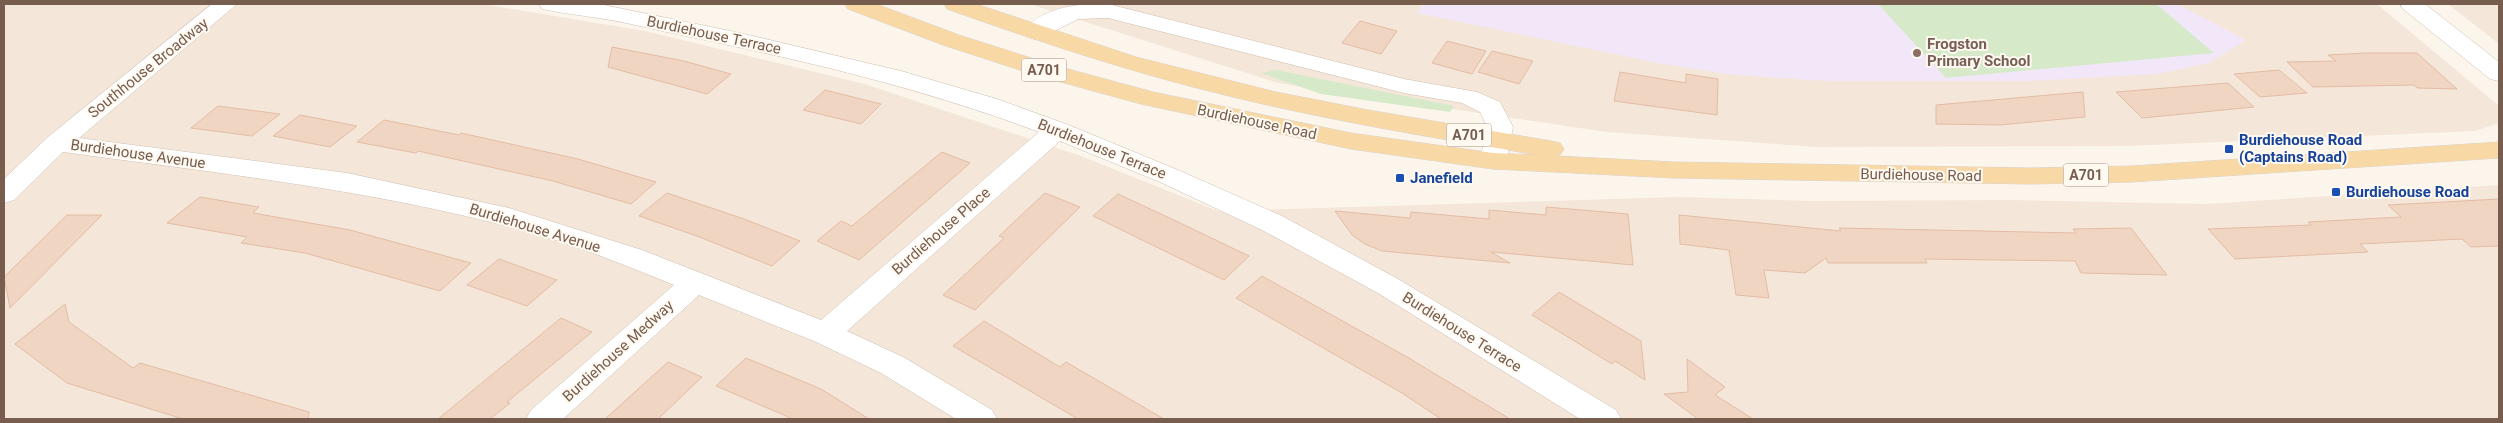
<svg xmlns="http://www.w3.org/2000/svg" width="2503" height="423" font-family="Roboto,sans-serif">
	<rect width="100%" height="100%" fill="#fcf5eb"/>
	<g fill="#f4e7d9">
		<polygon points="4,4 482,4 645,31 865,84 1081,156 1218,211 1679,197 1809,201 2011,200 2206,204 2499,185 2499,419 4,419"/>
		<polygon points="1029,4 2377,4 2498,105 2499,123 2475,131 2128,146 1818,147 1607,132 1278,83"/>
		<polygon points="2448,4 2499,4 2499,44"/>
	</g>
	<polygon fill="#f2e7f9" points="1422,4 2177,4 2246,40 2209,63 2157,74 2028,81 1829,81 1734,75 1658,63 1417,13"/>
	<g fill="#d6eac9">
		<polygon points="1878,4 2156,4 2214,53 1946,78"/>
		<polygon points="1276,70 1454,106 1450,112 1321,94 1261,73"/>
	</g>
	<g fill="#f1d5c3" stroke="#e3bca4">
		<polygon points="1360,21 1397,31 1381,54 1342,43"/>
		<polygon points="1447,41 1486,51 1472,74 1432,63"/>
		<polygon points="612,47 684,61 731,74 707,94 608,67"/>
		<polygon points="1492,51 1533,61 1519,84 1478,72"/>
		<polygon points="2365,53 2417,53 2457,89 2417,88 2414,85 2313,87 2287,62 2336,61 2328,55"/>
		<polygon points="2279,70 2307,93 2260,97 2234,74"/>
		<polygon points="1620,72 1686,83 1686,74 1718,79 1717,115 1614,101"/>
		<polygon points="2228,83 2254,107 2142,118 2116,92"/>
		<polygon points="825,90 881,104 861,124 803,110"/>
		<polygon points="2083,92 2085,117 2000,125 1936,124 1936,105"/>
		<polygon points="218,106 280,114 252,136 191,128"/>
		<polygon points="300,115 357,126 330,147 273,136"/>
		<polygon points="384,120 459,135 461,133 578,159 656,182 631,204 553,181 418,151 416,153 357,142"/>
		<polygon points="942,152 970,163 859,260 817,241 841,221 852,226"/>
		<polygon points="667,193 744,219 800,241 772,266 697,236 639,216"/>
		<polygon points="1045,193 1080,207 975,310 943,295 1004,238 999,236"/>
		<polygon points="1118,194 1176,221 1249,256 1224,280 1093,216"/>
		<polygon points="200,197 259,207 253,213 350,230 471,263 440,291 305,253 241,243 247,237 167,223"/>
		<polygon points="2499,199 2499,246 2471,247 2462,239 2360,244 2368,252 2235,259 2208,229 2311,225 2308,222 2401,217 2388,205"/>
		<polygon points="1546,207 1628,214 1633,265 1491,252 1510,263 1382,251 1365,244 1352,235 1335,211 1410,218 1411,212 1489,219 1489,210 1546,215"/>
		<polygon points="67,215 102,215 10,308 4,277"/>
		<polygon points="1679,215 1841,231 1839,228 2076,233 2073,229 2131,228 2167,275 2081,273 2075,261 1925,259 1927,263 1828,263 1826,258 1805,273 1764,270 1769,298 1736,295 1729,250 1680,244"/>
		<polygon points="499,259 557,280 527,306 467,285"/>
		<polygon points="1262,276 1407,357 1510,419 1441,419 1402,393 1236,298"/>
		<polygon points="1559,292 1641,341 1645,380 1615,361 1612,364 1532,315"/>
		<polygon points="65,304 69,322 133,368 140,363 309,412 308,419 183,419 67,383 15,344"/>
		<polygon points="561,318 592,332 507,402 510,403 490,419 438,419"/>
		<polygon points="984,321 1060,367 1066,362 1164,419 1078,419 953,346"/>
		<polygon points="746,358 821,389 869,419 793,419 716,386"/>
		<polygon points="1687,359 1725,387 1715,395 1753,419 1698,419 1664,394 1688,392"/>
		<polygon points="668,362 702,377 658,419 605,419"/>
	</g>
	<g fill="none" stroke-linecap="round" stroke-linejoin="round">
		<g stroke="#cebeb0" stroke-width="1">
			<g id="street">
				<path d="M212 4H237L79 138 347 173 509 208 642 250 821 320 1039 132C917 86 789 57 662 31 640 26 619 21 598 18 580 15 560 13 542 9L539 4H599L740 33 901 71 997 99 1066 124 1178 170 1282 216 1398 279 1616 410 1621 419H1580L1378 293 1262 230 1160 182 1060 141 847 331 903 357 992 410 997 419H956L881 373 814 341 699 295 563 419H526L531 410 674 285C618 262 561 239 503 225 358 188 210 172 63 152L14 200 4 203V179L48 137Z"/>
				<path d="M1108 4 1404 79 1477 92 1500 102 1513 127 1506 161 1502 167 1493 169 1484 167 1480 161 1487 127 1480 112 1462 103 1404 93 1108 18 1078 19 1043 37 1035 39 1027 37 1023 32C1040 7 1081 3 1108 4Z"/>
			</g>
		</g>
		<g stroke="#d1beae" stroke-width="1">
			<polygon id="secondary" points="2400,4 2425,4 2499,62 2499,81 2490,79 2403,9"/>
		</g>
		<g stroke="#d9d2cd" stroke-width="1">
			<path id="primary" d="M845 4H876L959 35 1053 65 1153 92 1351 133 1493 153 1538 155C1435 138 1331 121 1229 96 1133 73 1040 42 947 9L944 4H976L1136 57 1276 92 1368 110 1551 141 1560 143 1564 149 1560 155 1556 156 1673 162 2030 168 2132 166 2499 142V158L2132 182 2030 184 1673 178 1493 169 1351 149 1141 104 1035 75 943 45 848 9Z"/>
		</g>
		<use href="#street" fill="#fff" fill-rule="evenodd"/>
		<use href="#secondary" fill="#fff" fill-rule="evenodd"/>
		<use href="#primary" fill="#f8d9a6" fill-rule="evenodd"/>
	</g>
	<circle fill="#8d6e63" stroke="#fef9f1" stroke-width="2" cx="1917" cy="53" r="5"/>
	<g fill="#1a4fb4" stroke="#fef9f1" stroke-width="2">
		<rect x="2224" y="144" width="10" height="10" rx="2.5"/>
		<rect x="1395" y="173" width="10" height="10" rx="2.5"/>
		<rect x="2331" y="187" width="10" height="10" rx="2.5"/>
	</g>
	<g text-anchor="middle" dominant-baseline="central" stroke-width="4" stroke-linejoin="round" paint-order="stroke">
		<g fill="#fef9f1" stroke="#a08c7f" stroke-width="1">
			<rect x="1021.5" y="58.5" width="45" height="23" rx="4"/>
			<rect x="1446.5" y="123.5" width="45" height="23" rx="4"/>
			<rect x="2063.5" y="163.5" width="45" height="23" rx="4"/>
		</g>
		<g font-size="14" font-weight="bold" fill="#775d4e">
			<text x="1044" y="70">A701</text>
			<text x="1469" y="135">A701</text>
			<text x="2086" y="175">A701</text>
		</g>
		<g font-size="15" fill="#775d4e" stroke="#fef9f1">
			<text transform="translate(714 35) rotate(12)">Burdiehouse Terrace</text>
			<text transform="translate(148 68) rotate(-39)">Southhouse Broadway</text>
			<text transform="translate(1257 122) rotate(12)">Burdiehouse Road</text>
			<text transform="translate(1102 149) rotate(22)">Burdiehouse Terrace</text>
			<text transform="translate(138 154) rotate(8)">Burdiehouse Avenue</text>
			<text transform="translate(1921 175) rotate(1)">Burdiehouse Road</text>
			<text transform="translate(535 228) rotate(17)">Burdiehouse Avenue</text>
			<text transform="translate(941 231) rotate(-41)">Burdiehouse Place</text>
			<text transform="translate(1462 332) rotate(32)">Burdiehouse Terrace</text>
			<text transform="translate(618 351) rotate(-42)">Burdiehouse Medway</text>
		</g>
		<g font-size="15" font-weight="bold" fill="#785e54" stroke="#fef9f1" text-anchor="start">
			<text x="1927" y="44">Frogston<tspan x="1927" dy="17">Primary School</tspan></text>
		</g>
		<g font-size="15" font-weight="bold" fill="#164399" stroke="#fef9f1" text-anchor="start">
			<text x="2239" y="140">Burdiehouse Road<tspan x="2239" dy="17">(Captains Road)</tspan></text>
			<text x="1410" y="178">Janefield</text>
			<text x="2346" y="192">Burdiehouse Road</text>
		</g>
	</g>
	<rect width="2503" height="423" fill="none" stroke="#775d4e" stroke-width="10"/>
</svg>
